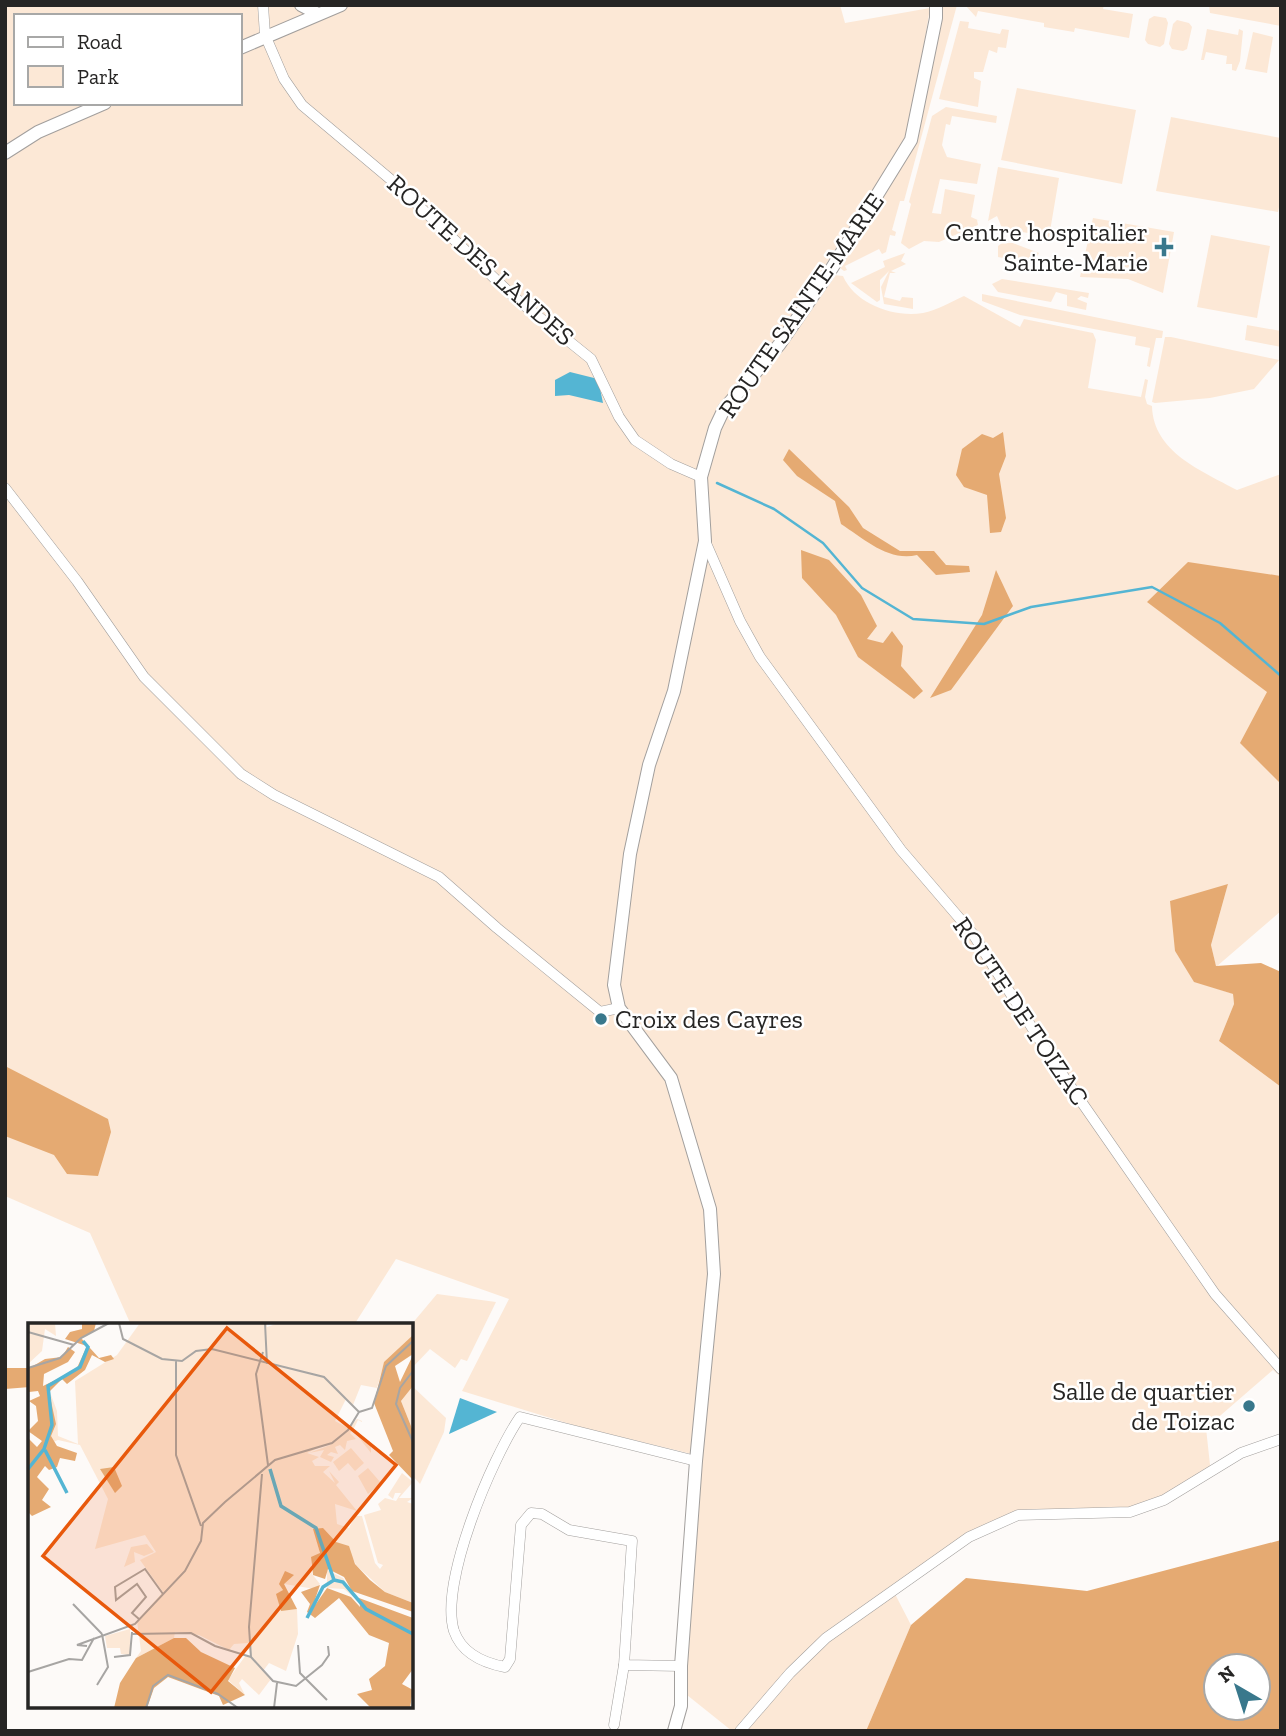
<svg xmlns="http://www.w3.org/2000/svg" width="1286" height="1736" font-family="'Zilla Slab',serif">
	<rect width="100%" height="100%" fill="#fdfaf8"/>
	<g fill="#fce8d6" fill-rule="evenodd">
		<path d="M5 5H840L845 23 930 8 909 135 821 272 814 301 834 275 843 276C855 304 894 318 923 313 937 310 951 302 964 296L1020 327 1024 319 1093 333 1096 340 1088 388 1141 397 1145 379 1148 380 1145 397 1147 404 1152 406C1153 452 1202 471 1237 490L1281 474V576L1273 575 1268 692 1241 743 1281 784V911L1216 967 1211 945 1228 884 1175 951 1194 981 1233 994 1234 1004 1219 1041 1281 1087V1377L1273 1370 1206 1428 1211 1474 1156 1504 1125 1512 1018 1518 972 1541 895 1594 911 1625 866 1731H732L677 1687 692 1454 583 1428 462 1391 509 1299 396 1259 354 1325H131L90 1233 5 1196ZM16 16H240V103H16Z"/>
		<polygon points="940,5 957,5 904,201 900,201 892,230 896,232 895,236 890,235 886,252 882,254 879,249 845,266 847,270 844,271 839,267 909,154"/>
		<polygon points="965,5 1104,5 1103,9 1133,14 1129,38 1075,28 1074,32 1044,27 1044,23 978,11 976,17"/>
		<polygon points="1209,5 1281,5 1281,26 1210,13"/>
		<polygon points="1154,16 1166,18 1168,23 1164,44 1160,47 1148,44 1145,40 1149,19"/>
		<polygon points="1177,20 1189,23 1192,27 1187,49 1183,51 1172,49 1169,44 1173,24"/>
		<polygon points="960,21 969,22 968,28 1000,34 1002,29 1009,30 1006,48 998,47 997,53 989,50 983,72 974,72 974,78 981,81 978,107 939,99"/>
		<polygon points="1207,29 1238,35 1239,29 1243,31 1240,61 1236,71 1232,70 1232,64 1226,64 1227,56 1206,52 1204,60 1201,60"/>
		<polygon points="1253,32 1273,37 1267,73 1245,69"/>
		<polygon points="1017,88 1136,110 1122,184 1001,160"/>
		<polygon points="946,107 997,116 996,123 952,116 950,125 946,124 942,145 947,157 981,164 977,184 940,179 932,213 941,214 945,189 975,195 971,217 980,221 977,220 978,225 939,242 924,241 909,249 901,243 911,204 909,202 932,116"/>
		<polygon points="1171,117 1281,138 1281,197 1278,212 1156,191"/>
		<polygon points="998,167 1059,178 1049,237 1002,228 997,216 988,221"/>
		<polygon points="1093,218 1174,232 1163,293 1128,279 1080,277"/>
		<polygon points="1211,235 1270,246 1257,318 1197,307"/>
		<polygon points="1002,243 1013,243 1039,253 1032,264 998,257 998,246"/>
		<polygon points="905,253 901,261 906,264 891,271 896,273 890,273 884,297 900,301 902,297 913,298 913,309 884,304 881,287 889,271 880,280 880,300 877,302 851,283 885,267 883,261"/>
		<polygon points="1002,279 1089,293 1088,298 1081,296 1077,299 1087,303 1086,310 1067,306 1067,295 1056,292 1051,302 998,292 992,284"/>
		<polygon points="982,294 1163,331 1162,338 1156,338 1150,367 1147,366 1150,348 1135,345 1136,337 1020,315 982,301"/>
		<polygon points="1247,325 1281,331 1281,347 1245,340"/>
		<polygon points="1165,337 1171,337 1279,360 1254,389 1210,398 1155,403 1152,402"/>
		<polygon points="437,1294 496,1302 467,1361 461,1359 455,1368 430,1349 411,1369 411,1325"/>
		<polygon points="411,1385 446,1418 444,1432 420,1484 411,1474"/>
	</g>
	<g fill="#e5aa72" fill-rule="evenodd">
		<polygon points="1003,432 1006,456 999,474 1006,518 1001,532 990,533 987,495 964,487 956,475 962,449 982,434 993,438"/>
		<path d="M789 449 849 507 863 528 900 551H934L946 565 969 566 970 572 936 575 917 555C889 562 864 539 841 524L835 501 797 476 783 460Z"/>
		<polygon points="801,550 829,560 861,595 877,626 867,639 883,643 892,631 903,646 901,666 923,691 914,699 858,657 836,615 802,578"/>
		<polygon points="1188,562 1281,576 1281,784 1240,743 1267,692 1147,602"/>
		<polygon points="996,570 1013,606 951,690 930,698 982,615"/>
		<polygon points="1228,884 1211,945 1216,966 1261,963 1281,972 1281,1087 1219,1041 1234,1004 1233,994 1194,982 1175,951 1170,901"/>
		<polygon points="5,1066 108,1119 111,1132 98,1176 67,1174 54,1155 5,1136"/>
		<polygon points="5,1368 30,1368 30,1387 5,1389"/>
		<path d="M1281 1540V1731H866L911 1625 966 1578 1087 1591ZM1216 1666H1258V1708H1216Z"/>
	</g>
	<g fill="#54b5d3">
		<polygon points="570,372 598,379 603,403 569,395 555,396 555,380"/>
		<polygon points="460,1398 497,1412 449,1434"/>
	</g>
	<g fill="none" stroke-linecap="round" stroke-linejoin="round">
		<polyline stroke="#54b5d3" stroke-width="2.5" points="717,483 774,509 823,543 862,588 913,619 984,624 1031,607 1152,587 1220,623 1281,676"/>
		<g stroke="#a29f9d" stroke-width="11">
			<g id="street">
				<polyline points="263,5 265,35 284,79 302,105 396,184 514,297 591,359 619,417 635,440 671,464 701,477"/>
				<polyline points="5,488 77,581 144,677 241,774 274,795 439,877 497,928 600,1012 619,1008"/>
				<polyline points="705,541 740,621 760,657 901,850 973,934 1053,1061 1215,1294 1281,1369"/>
				<path d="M681 1666 624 1665 632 1541 569 1530 542 1514 531 1513 521 1525 510 1659 505 1667C484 1663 462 1654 454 1631 439 1583 492 1458 520 1417L696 1461"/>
				<polyline points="614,1725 624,1665"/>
				<polyline points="740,1731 790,1673 826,1638 969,1537 1018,1515 1130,1512 1164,1500 1241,1453 1281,1439"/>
			</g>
		</g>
		<g stroke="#a29f9d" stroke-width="14">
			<g id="secondary">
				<polyline points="301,5 318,14"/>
				<polyline points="240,48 341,5"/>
				<polyline points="5,153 38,132 105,103"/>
				<polyline points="674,1731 681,1706 681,1666 696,1461 714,1274 710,1209 671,1078 619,1008 614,985 630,854 649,765 674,691 705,541 701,477 715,428 724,409 779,345 832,268 911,140 936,18 936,5"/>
			</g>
		</g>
		<use href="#street" stroke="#fff" stroke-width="10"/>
		<use href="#secondary" stroke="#fff" stroke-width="12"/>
	</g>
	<g fill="#39788c" stroke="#fff" stroke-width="2.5">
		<path d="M1160.5 236.5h7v7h7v7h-7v7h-7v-7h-7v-7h7z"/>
		<circle cx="601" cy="1019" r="7"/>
		<circle cx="1249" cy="1406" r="7"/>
	</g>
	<g text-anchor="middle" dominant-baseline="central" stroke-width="5" stroke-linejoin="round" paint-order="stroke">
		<g font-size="26" fill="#262524" stroke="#fff" text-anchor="end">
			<text x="1148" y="232">Centre hospitalier<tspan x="1148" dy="30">Sainte-Marie</tspan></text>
			<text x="615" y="1019" text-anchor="start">Croix des Cayres</text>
			<text x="1235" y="1391">Salle de quartier<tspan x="1235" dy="30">de Toizac</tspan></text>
		</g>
		<g font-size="26" fill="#262524" stroke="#fff">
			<text transform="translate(481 260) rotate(42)">ROUTE DES LANDES</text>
			<text transform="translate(801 305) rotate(-55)">ROUTE SAINTE-MARIE</text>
			<text transform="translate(1021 1011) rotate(56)">ROUTE DE TOIZAC</text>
		</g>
	</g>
	<g transform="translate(28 1323)">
		<rect width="385" height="385" fill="#fdfaf8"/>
		<path d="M0 0H27L28 13 17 6 14 28 0 41ZM112 0H239V4L251 0H385V12L356 40 349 65 333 62 325 82 318 76 307 98 320 105 304 119 279 130 291 134 284 138 287 143H302L295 149 307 160 301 148 311 159 308 162 329 188 307 181 309 201 321 205 327 193H334L347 240 352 246 355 242 350 240 336 192 353 187 350 181 357 175 368 178 373 170H367L365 176 360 172 374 150 385 159 371 175H385L379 179 385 181V280L357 269 328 242 321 227 286 206 292 231 283 235 284 251 292 261 287 266 256 261 257 248 252 287 269 286 270 311 258 348 241 340 235 348 243 356 231 372 214 356 211 360 217 372 200 357 218 332 222 333 220 320 206 321 201 327 171 312 147 309 146 315 108 335 113 328 109 298 135 269 112 237 128 229 117 212 67 226 80 176 52 122 30 117 18 122 20 64 29 88 30 113 50 121 47 58 89 32ZM385 63V108L373 78ZM329 96 334 98V99L330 97 325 107 343 123V130L325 107 322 110 328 116 319 118 317 127 312 122 307 124 310 131 303 129 299 132 306 134 303 139 292 134 296 127 281 130 302 122ZM323 125 336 140 327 148 320 140 311 148 305 139ZM340 145 353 160 340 171 330 153ZM119 221 126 229 116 233 106 229 107 239 96 244 103 224ZM299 247 315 255 328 276 316 266 299 265ZM102 306V332L93 331 92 325H79L77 313Z" fill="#fce8d6"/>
		<path d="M54 0H68L66 8 53 15 71 35 83 32 86 36 77 39 64 32 57 47 39 61 34 56 21 69 28 101 23 113 29 123 49 130 47 138 32 135 29 144 21 147 17 143 9 154 21 166 14 177 23 184 4 193 0 189V115L9 124 14 118 0 108 10 98 8 83 1 78 12 73 10 68 1 69 0 46 17 36 34 34 40 24 47 29 40 39 16 51 15 63 48 47 59 23 37 16 42 9 54 6ZM385 12V31L367 43 372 59 385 32V63L373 78 385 108V157L361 132 365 128 346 80 356 39ZM86 144 94 163 87 170 72 146ZM295 205 308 219 321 223 327 241 342 257 357 269 385 280V289L324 268 316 254 300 246 297 256 285 252 283 234 292 230 285 206ZM257 248 266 252 256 261 269 286 253 288 248 271 255 267 251 261ZM292 262 283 288 299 265 323 274 332 284 331 275 385 295V346L374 361 385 367 382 385H343L329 371 344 367 341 356 357 343 361 320 341 312 311 275 287 295 279 289 282 281 273 269ZM146 315H158L173 329 207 345 200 358 217 372 195 382 191 373 140 354 126 365 119 385H86L92 360 108 335Z" fill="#e5aa72"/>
		<path fill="none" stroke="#54b5d3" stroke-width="3.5" d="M17 127 39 170M0 146 16 126 24 102 20 63 52 44 60 24 55 18M242 146 253 183 288 205 306 257 315 259 338 286 385 311M279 295 295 264 306 257"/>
		<path fill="none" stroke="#a7a5a3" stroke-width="2" d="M91 0 95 16 134 36 154 38 168 28 184 26 296 54 331 89M237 0 239 41M0 9 46 22M235 29 228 51 240 142M148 38V132L173 203M0 45 32 35 53 15 81 0M385 48 372 65 368 81 385 119M331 89 344 85 358 43 385 18M234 151 221 304 223 334 245 358 268 363 294 342 301 332 300 323M45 281 74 311M111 296 104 290 118 274 109 261 88 277 87 264 117 246 135 271M104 311 163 310 187 323 223 334M270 322 272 350 299 377M59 323 49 322 107 301 157 248 173 218 175 200 197 179 247 137 304 120 320 107 331 89M86 334 102 332 104 309M0 349 41 336 54 337 66 315M69 362 80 344 74 311M118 385 125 363 140 352 190 371 210 385M246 385 249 360"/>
		<path fill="#e8590c" fill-opacity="0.15" stroke="#e8590c" stroke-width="3.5" d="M199 5 368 142 183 369 15 233Z"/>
		<rect width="385" height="385" fill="none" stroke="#262524" stroke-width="3.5"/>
	</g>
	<rect width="1286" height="1736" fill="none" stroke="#262524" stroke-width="14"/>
	<rect x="14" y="14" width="228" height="91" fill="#ffffff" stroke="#a8a8a7" stroke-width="2"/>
	<rect x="28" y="37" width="35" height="10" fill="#ffffff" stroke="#a8a8a7" stroke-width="2"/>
	<text x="77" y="49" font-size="21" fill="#262524">Road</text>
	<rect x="28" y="66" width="35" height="21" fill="#fce8d6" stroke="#a8a8a7" stroke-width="2"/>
	<text x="77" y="84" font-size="21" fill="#262524">Park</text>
	<g transform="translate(1237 1687) rotate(321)"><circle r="33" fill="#ffffff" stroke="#a8a8a7" stroke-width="2"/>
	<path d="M0-5L12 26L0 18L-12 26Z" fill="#39788c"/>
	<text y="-10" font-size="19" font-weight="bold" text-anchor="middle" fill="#262524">N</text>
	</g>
</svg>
